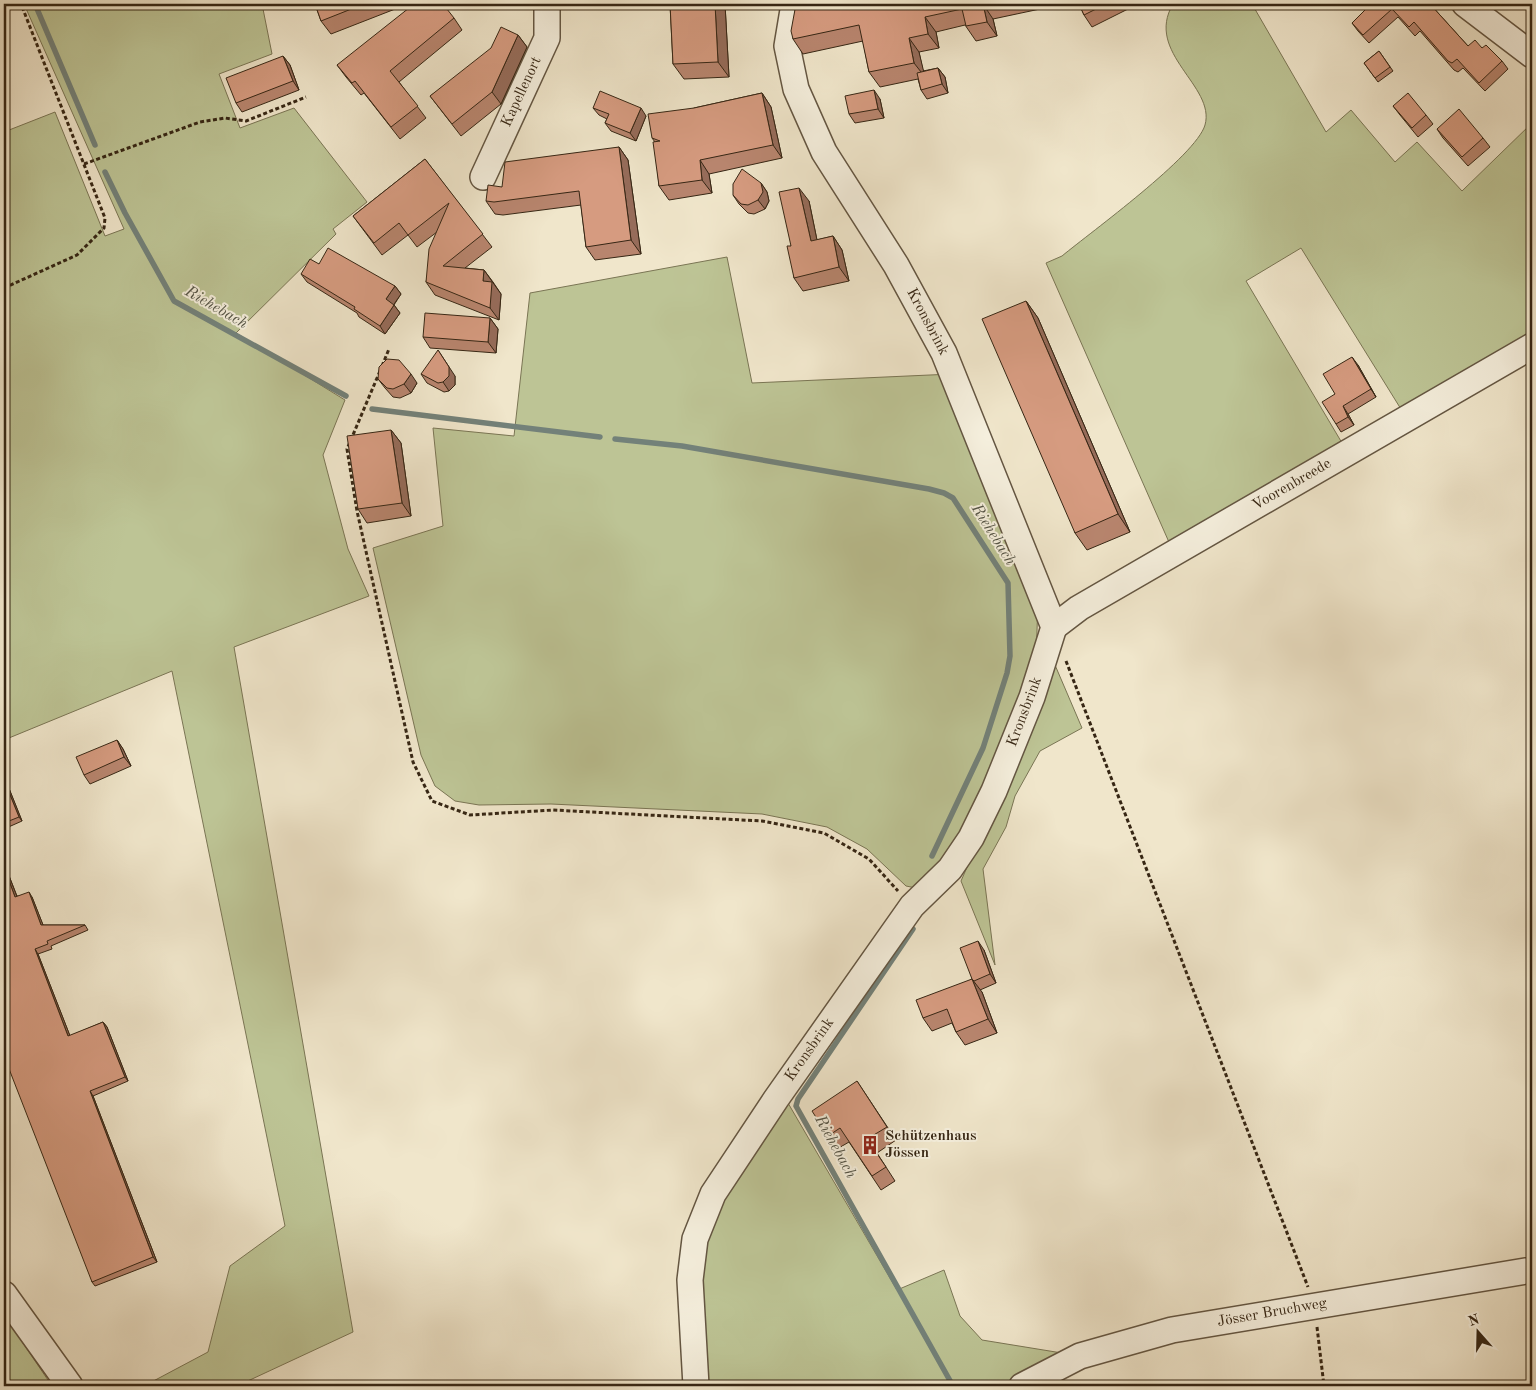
<svg xmlns="http://www.w3.org/2000/svg" width="1536" height="1390" font-family="'Old Standard TT',serif">
	<rect width="100%" height="100%" fill="#f0e6cb"/>
	<filter id="stains"><feTurbulence type="fractalNoise" baseFrequency=".004" numOctaves="4"/><feColorMatrix values="0 0 0 0 .2 0 0 0 0 .09 0 0 0 0 .02 0 0 0 .5 -.17"/></filter>
	<radialGradient id="worn" r=".72"><stop offset=".6" stop-color="#630" stop-opacity="0"/><stop offset="1" stop-color="#630" stop-opacity=".3"/></radialGradient>
	<g fill="#bdc495" stroke="#7a7554">
		<polygon points="24,4 262,4 272,54 219,74 240,128 294,108 367,202 333,229 336,234 236,333 345,400 323,455 348,549 369,596 234,647 353,1332 237,1386 144,1386 208,1352 230,1266 285,1226 172,671 4,740 4,132 55,112 105,236 124,229"/>
		<path d="M1173 4H1252L1326 132 1351 110 1395 162 1417 142 1462 191 1532 123V339L1404 414 1301 248 1246 281 1345 448 1172 549 1046 263 1062 256C1091 232 1196 156 1205 125 1216 86 1144 53 1173 4Z"/>
		<polygon points="727,257 752,383 952,374 1038,601 1036,660 973,812 931,874 916,888 906,886 867,849 827,827 762,814 551,804 479,805 455,801 435,786 421,755 373,548 443,526 433,428 514,436 530,293"/>
		<polygon points="1055,665 1082,728 1040,751 1015,796 1006,827 983,869 995,965 961,881"/>
		<polygon points="788,1103 897,1290 944,1270 960,1316 982,1340 1068,1354 1011,1386 705,1386 698,1257 719,1204"/>
		<polygon points="4,1315 52,1386 4,1386"/>
	</g>
	<g fill="none" stroke-linecap="round" stroke-linejoin="round">
		<g stroke="#738179" stroke-width="5.5">
			<polyline points="35,4 95,145"/>
			<polyline points="105,172 125,213 174,301 346,396"/>
			<polyline points="372,409 600,437"/>
			<polyline points="615,439 682,446 929,489 944,493 953,498 1008,583 1010,656 1007,673 983,748 932,856"/>
			<polyline points="913,929 798,1099 796,1106 953,1386"/>
		</g>
		<g stroke="#645642" stroke-width="28">
			<g id="minor">
				<polyline points="1465,4 1532,55"/>
				<polyline points="483,177 547,38 547,4"/>
				<polyline points="1054,627 1079,608 1532,346"/>
				<polyline points="4,1294 70,1386"/>
				<polyline points="696,1386 690,1280 695,1239 713,1194 776,1099 912,906 950,869 971,838 994,791 1032,697 1054,627 944,353 896,265 824,152 796,89 787,46 794,4"/>
				<polyline points="1022,1386 1080,1356 1172,1330 1532,1270"/>
			</g>
		</g>
		<g stroke="#362614" stroke-width="3" stroke-dasharray="4 2.5" stroke-linecap="butt">
			<polyline points="84,164 200,122 225,118 246,121 306,97"/>
			<polyline points="4,288 77,255 104,228 105,218 21,4"/>
			<polyline points="382,366 389,349"/>
			<polyline points="380,371 347,449 357,511 413,762 432,801 470,815 553,810 762,821 824,833 869,859 898,891"/>
			<polyline points="1066,661 1308,1287"/>
			<polyline points="1317,1327 1324,1386"/>
		</g>
		<use href="#minor" stroke="#f5efdd" stroke-width="25"/>
	</g>
	<g fill="#b8856e" stroke="#362614">
		<polygon points="272,4 284,4 274,5"/>
		<polygon points="315,4 408,4 331,34 321,21"/>
		<polygon points="670,4 725,4 729,77 684,79 673,64"/>
		<polygon points="796,4 1039,4 1040,9 993,19 997,36 976,41 965,25 936,32 939,48 919,52 923,71 938,68 945,77 948,93 927,99 921,90 918,79 880,87 869,72 863,41 803,54 793,39"/>
		<polygon points="1079,4 1138,4 1092,27 1084,15"/>
		<polygon points="1371,4 1430,4 1468,46 1482,48 1502,61 1508,69 1485,91 1463,68 1458,72 1454,70 1420,31 1415,36 1398,17 1369,43 1358,31 1352,23"/>
		<polygon points="454,18 462,30 399,82 426,118 400,139 364,93 361,95 346,77 337,65"/>
		<polygon points="518,35 527,47 501,104 461,136 430,96"/>
		<polygon points="1379,51 1393,71 1378,82 1364,63"/>
		<polygon points="283,56 290,65 299,90 242,112 236,103"/>
		<polygon points="762,93 771,107 782,158 709,174 712,193 669,200 659,186 655,142 652,138 694,108"/>
		<polygon points="880,99 884,118 855,123 849,114"/>
		<polygon points="1393,106 1426,115 1433,124 1418,137 1400,115"/>
		<polygon points="593,108 646,116 636,141 611,131 605,123 607,119 599,115"/>
		<polygon points="1437,129 1483,138 1490,147 1468,166 1443,138"/>
		<polygon points="619,147 628,160 641,254 595,260 586,247 581,205 503,215 495,214 486,201 502,187"/>
		<polygon points="425,159 492,247 465,268 484,270 493,282 501,294 499,320 435,295 426,282 437,232 417,247 408,235 382,255 353,216"/>
		<polygon points="761,183 767,192 769,201 765,209 754,214 748,213 739,204 733,195"/>
		<polygon points="809,201 817,240 833,236 842,250 849,281 803,291 794,278 791,246"/>
		<polygon points="319,264 395,286 401,294 394,305 400,313 385,334 359,317 357,313 307,282 301,274"/>
		<polygon points="1026,301 1038,318 1130,532 1087,550 1075,533"/>
		<polygon points="490,318 498,329 496,353 430,348 423,337"/>
		<polygon points="1358,365 1376,397 1348,414 1354,425 1341,432 1336,424 1335,394"/>
		<polygon points="421,374 455,376 455,385 449,391 444,392 427,383"/>
		<polygon points="378,379 417,383 411,393 400,398 393,397 385,388"/>
		<polygon points="391,430 401,443 411,516 367,523 358,509"/>
		<polygon points="117,740 123,749 131,766 90,784 84,775"/>
		<polygon points="4,776 22,821 4,829"/>
		<polygon points="4,863 17,896 32,897 43,925 85,925 88,930 51,946 52,949 38,954 70,1036 103,1022 107,1027 128,1081 93,1096 157,1262 95,1286 92,1282"/>
		<polygon points="984,950 996,983 980,990 982,992 997,1033 965,1045 956,1032 952,1023 932,1031 923,1018 972,979"/>
		<polygon points="857,1081 896,1140 877,1153 895,1181 881,1190 849,1142 837,1149 828,1136"/>
	</g>
	<g fill="#966c5a" stroke="#362614">
		<polygon points="715,4 725,4 729,77 718,62"/>
		<polygon points="983,4 993,19 997,36 987,22"/>
		<polygon points="925,17 936,32 939,48 928,34"/>
		<polygon points="518,35 527,47 501,104 492,92"/>
		<polygon points="909,38 919,52 925,77 914,63"/>
		<polygon points="283,56 290,65 299,90 293,81"/>
		<polygon points="938,68 945,77 948,93 942,84"/>
		<polygon points="874,90 880,99 884,118 878,109"/>
		<polygon points="762,93 771,107 782,158 773,145"/>
		<polygon points="641,108 646,116 636,141 630,133"/>
		<polygon points="619,147 628,160 641,254 631,240"/>
		<polygon points="700,160 709,174 712,193 702,180"/>
		<polygon points="761,183 767,192 769,201 765,209 758,200"/>
		<polygon points="799,188 809,201 820,255 811,241"/>
		<polygon points="833,236 842,250 849,281 839,267"/>
		<polygon points="484,270 501,294 499,320 490,308 483,281"/>
		<polygon points="395,286 401,294 392,307 386,299"/>
		<polygon points="1026,301 1038,318 1130,532 1118,514"/>
		<polygon points="394,305 400,313 385,334 380,326"/>
		<polygon points="490,318 498,329 496,353 488,342"/>
		<polygon points="438,350 455,376 455,385 449,391 443,382"/>
		<polygon points="1352,357 1358,365 1376,397 1371,389"/>
		<polygon points="411,374 417,383 411,393 404,384"/>
		<polygon points="1343,406 1348,414 1354,425 1348,417"/>
		<polygon points="391,430 401,443 411,516 402,503"/>
		<polygon points="117,740 123,749 131,766 124,757"/>
		<polygon points="4,776 22,821 19,817 4,780"/>
		<polygon points="4,863 19,902 15,897 4,867"/>
		<polygon points="29,892 32,897 45,930 41,925"/>
		<polygon points="978,941 984,950 996,983 990,974"/>
		<polygon points="35,949 38,954 72,1041 68,1036"/>
		<polygon points="972,979 982,992 997,1033 988,1019"/>
		<polygon points="103,1022 107,1027 128,1081 125,1077"/>
		<polygon points="90,1091 93,1096 157,1262 153,1257"/>
	</g>
	<g fill="#d69b80" stroke="#362614">
		<polygon points="315,4 364,4 321,21"/>
		<polygon points="414,4 443,4 454,18 390,71 418,106 391,127 355,81 352,83 337,65"/>
		<polygon points="670,4 715,4 718,62 673,64"/>
		<polygon points="796,4 984,4 983,4 987,22 966,26 962,9 925,17 928,34 909,38 914,63 869,72 859,25 793,39 791,31"/>
		<polygon points="1079,4 1106,4 1084,15"/>
		<polygon points="1371,4 1430,4 1468,46 1475,40 1482,48 1486,45 1502,61 1479,83 1457,59 1452,63 1448,61 1414,22 1409,27 1392,9 1363,35 1352,23"/>
		<polygon points="501,27 518,35 492,92 452,124 430,96 491,48"/>
		<polygon points="1379,51 1390,67 1375,78 1364,63"/>
		<polygon points="283,56 293,81 236,103 226,78"/>
		<polygon points="938,68 942,84 921,90 917,73"/>
		<polygon points="874,90 878,109 849,114 845,96"/>
		<polygon points="600,91 641,108 630,133 605,123 609,114 593,108"/>
		<polygon points="762,93 773,145 700,160 702,180 659,186 653,142 660,141 652,138 648,114 694,108"/>
		<polygon points="1408,93 1426,115 1412,128 1393,106"/>
		<polygon points="1459,109 1483,138 1462,157 1437,129"/>
		<polygon points="619,147 631,240 586,247 579,191 494,202 486,201 488,185 502,187 505,162"/>
		<polygon points="425,159 483,234 443,266 484,270 483,281 492,282 490,308 426,282 429,249 449,203 408,235 399,223 374,243 353,216"/>
		<polygon points="742,169 761,183 763,192 758,200 748,205 741,204 733,195 733,184"/>
		<polygon points="799,188 811,241 833,236 839,267 794,278 787,246 791,246 779,192"/>
		<polygon points="328,248 395,286 386,299 394,305 380,326 354,309 355,307 301,274 310,259 319,264"/>
		<polygon points="1026,301 1118,514 1075,533 982,319"/>
		<polygon points="425,313 490,318 488,342 423,337"/>
		<polygon points="438,350 449,367 449,376 443,382 438,383 421,374"/>
		<polygon points="1352,357 1371,389 1343,406 1348,417 1336,424 1322,402 1335,394 1323,374"/>
		<polygon points="387,359 399,360 411,374 404,384 393,389 387,388 378,379 379,367"/>
		<polygon points="391,430 402,503 358,509 347,436"/>
		<polygon points="117,740 124,757 84,775 76,757"/>
		<polygon points="4,780 19,817 4,823"/>
		<polygon points="4,867 15,897 29,892 41,925 85,925 47,941 48,944 35,949 68,1036 103,1022 125,1077 90,1091 153,1257 92,1282 4,1056"/>
		<polygon points="978,941 990,974 974,981 972,979 960,948"/>
		<polygon points="972,979 988,1019 956,1032 947,1009 923,1018 916,1000"/>
		<polygon points="857,1081 887,1127 867,1139 886,1167 872,1176 840,1128 828,1136 812,1111"/>
	</g>
	<defs>
		<g id="building-bare" transform="scale(1.5)"><path d="M-4-6H4V6H1V3H-1V6H-4ZM-2.5-4.3h1.7v1.8h-1.7ZM.8-4.3h1.7v1.8H.8ZM-2.5-1h1.7V.8h-1.7ZM.8-1h1.7V.8H.8Z" fill="#8f2418" stroke="#f5efdd" stroke-width="2.5" paint-order="stroke"/></g>
	</defs>
	<g fill-rule="evenodd">
		<use href="#building-bare" x="870" y="1145"/>
	</g>
	<g text-anchor="middle" dominant-baseline="central" stroke-width="4" stroke-linejoin="round" paint-order="stroke">
		<g font-size="15" fill="#362614" stroke="#f5efdd">
			<text transform="translate(522 92) rotate(-65)">Kapellenort</text>
			<text transform="translate(927 322) rotate(62)">Kronsbrink</text>
			<text transform="translate(1292 485) rotate(-30)">Voorenbreede</text>
			<text transform="translate(1025 712) rotate(-69)">Kronsbrink</text>
			<text transform="translate(810 1050) rotate(-55)">Kronsbrink</text>
			<text transform="translate(1272 1313) rotate(-10)">Jösser Bruchweg</text>
		</g>
		<g font-size="15" font-weight="bold" fill="#362614" stroke="#f5efdd" text-anchor="start">
			<text x="885" y="1136">Schützenhaus<tspan x="885" dy="17">Jössen</tspan></text>
		</g>
		<g font-size="16" font-style="italic" fill="#545446" stroke="#f5efdd">
			<text transform="translate(216 308) rotate(30)">Riehebach</text>
			<text transform="translate(993 535) rotate(58)">Riehebach</text>
			<text transform="translate(835 1147) rotate(61)">Riehebach</text>
		</g>
	</g>
	<rect width="1536" height="1390" fill="none" stroke="#f0e6cb" stroke-width="20"/>
	<rect x="5" y="5" width="1526" height="1380" fill="none" stroke="#362614" stroke-width="2.5"/>
	<rect x="10" y="10" width="1516" height="1370" fill="none" stroke="#362614"/>
	<g transform="translate(1478 1332) rotate(340)" stroke="#f5efdd" stroke-width="4" paint-order="stroke">
	<path d="M0-4L9 19L0 12L-9 19Z" fill="#362614"/>
	<text y="-8" font-size="14" font-weight="bold" text-anchor="middle" fill="#362614">N</text>
	</g>
	<rect width="100%" height="100%" filter="url(#stains)"/>
	<rect width="100%" height="100%" fill="url(#worn)"/>
</svg>
